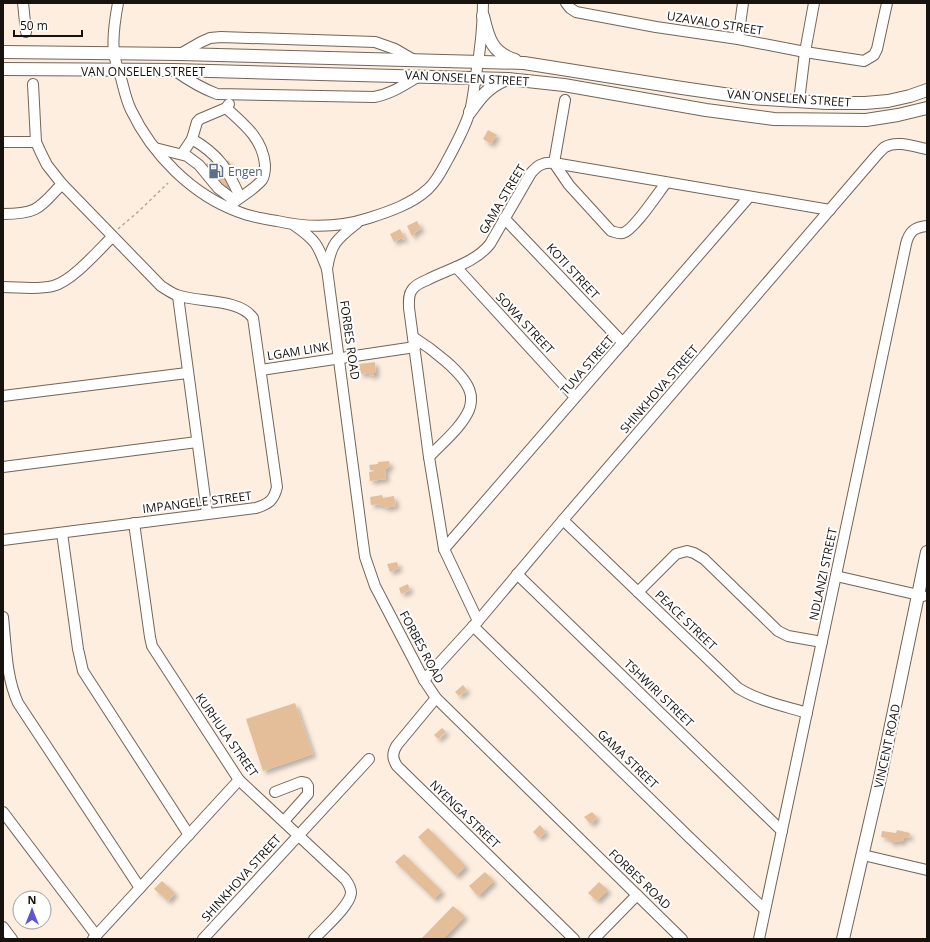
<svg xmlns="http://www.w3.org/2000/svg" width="930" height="942" font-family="'Open Sans',sans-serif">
	<defs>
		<filter id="shadow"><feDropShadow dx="3.5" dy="3.5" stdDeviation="2" flood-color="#0004"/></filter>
	</defs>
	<rect width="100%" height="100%" fill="#fdeee0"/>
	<g fill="#e4be99" filter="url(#shadow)">
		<polygon points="488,130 497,135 491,144 483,139"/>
		<polygon points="212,160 218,168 228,160 234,168 224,175 229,183 221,189 203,166"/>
		<polygon points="417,221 421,229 414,233 415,235 412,236 407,226"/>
		<polygon points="400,229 405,239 403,240 402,238 394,242 390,234"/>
		<polygon points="375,362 376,373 374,373 374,375 370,376 369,373 360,374 359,364"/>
		<polygon points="389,461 390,466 387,467 388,469 385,469 386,479 370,481 369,472 375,471 375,470 370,470 369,465 378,464 378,462"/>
		<polygon points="382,495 383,498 394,496 396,506 384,508 384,505 380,506 379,504 371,505 370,497"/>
		<polygon points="397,562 399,568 390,572 387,564"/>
		<polygon points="408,584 410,590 401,594 399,588"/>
		<polygon points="463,685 467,690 459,696 455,692"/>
		<polygon points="295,703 313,754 263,771 246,719"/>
		<polygon points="442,728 446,732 438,739 434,735"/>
		<polygon points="592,812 597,817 591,824 584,817"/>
		<polygon points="540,825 546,832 539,838 533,832"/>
		<polygon points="428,828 466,866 456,876 418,837"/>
		<polygon points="897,830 910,833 909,838 904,837 903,841 902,841 901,842 894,841 894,843 889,842 890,839 881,837 882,831 896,833"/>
		<polygon points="404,854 442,891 434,899 395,862"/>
		<polygon points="485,872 494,881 478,896 469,886"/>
		<polygon points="162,881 175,893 168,901 154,889"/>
		<polygon points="599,882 608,890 597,901 588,893"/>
		<polygon points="453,906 465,916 443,939 421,939"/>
	</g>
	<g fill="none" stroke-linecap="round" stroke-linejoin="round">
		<g stroke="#726559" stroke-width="12">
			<g id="minor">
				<polyline points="23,3 26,32"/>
				<path d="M118 3C115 19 112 37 114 52 115 61 118 70 121 78 124 89 126 100 131 110 152 154 192 195 239 212 251 217 264 219 277 221 308 228 338 228 369 218 388 212 412 204 428 189 437 181 442 170 448 159 456 144 465 128 470 111 473 100 474 87 476 75 480 52 483 27 483 3"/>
				<polyline points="566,3 570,8 576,12 656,27 738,39 805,52 864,61 874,55 877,49 887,3"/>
				<polyline points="738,39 743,3"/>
				<polyline points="180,54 201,42 210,38 221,37 375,42 395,49 414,60"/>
				<path d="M174 70C188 80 201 88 217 94L374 97C391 94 404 85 419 76"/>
				<path d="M565 100 554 163 569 185 611 231C615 232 619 234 623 233 634 230 658 193 666 183"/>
				<polyline points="799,101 805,52 814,3"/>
				<path d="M226 108C244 124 263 139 265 165 265 169 265 176 262 180 254 190 238 198 228 207"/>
				<path d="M192 139C219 155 227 168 240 197"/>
				<polyline points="3,142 36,142"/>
				<polyline points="155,148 187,156 199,165 218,188 235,201"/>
				<polyline points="182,154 192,139 197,122 200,119 226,108 229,104"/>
				<path d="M3 214C38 214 39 208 62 184"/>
				<polyline points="504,218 623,343"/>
				<path d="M294 225C316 240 318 245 327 269L363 543 365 557 375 586 424 680 436 698 682 939"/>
				<polyline points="456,267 575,397"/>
				<path d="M327 269C331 243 337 239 357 223"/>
				<path d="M3 287C19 287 37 290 53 286 72 281 98 251 112 237"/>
				<polyline points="178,296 207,513"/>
				<path d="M413 337C429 347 465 373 470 392 472 397 471 405 469 410 461 428 442 443 429 457"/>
				<polyline points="261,370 415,347"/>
				<polyline points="3,396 187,373"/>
				<polyline points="3,467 197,442"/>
				<path d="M563 520 738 688C759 701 784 706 807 713"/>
				<path d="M134 523 150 637 152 646 239 780 345 879C348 883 351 887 351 893 350 906 323 929 314 939"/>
				<polyline points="62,533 78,649 83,671 189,835"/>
				<path d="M3 540 256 508C269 504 274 500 277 487L253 318C239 298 198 303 177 295 171 293 166 289 161 286L62 184 47 165 41 153 36 142 33 84"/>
				<polyline points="444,549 749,197"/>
				<polyline points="517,574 782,831"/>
				<polyline points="836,576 923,596"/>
				<polyline points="638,592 676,554 687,551 694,553 704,559 778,631 788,636 822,642"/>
				<path d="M3 617C6 645 6 677 18 703L140 888"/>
				<path d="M478 621 444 549 429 457 409 308C409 302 408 295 412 290 415 285 422 282 427 280 448 269 475 263 490 244L531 173C538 165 543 162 554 163L830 210"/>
				<polyline points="473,626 691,839 765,910"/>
				<path d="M424 680 478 621 563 520 876 156C879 153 882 149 885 147 897 140 915 147 927 149"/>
				<path d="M436 698 397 745C392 753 392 758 397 766L574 939"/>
				<polyline points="275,792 301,782 306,783 308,786 308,794 284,821"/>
				<polyline points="3,812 96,935"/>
				<polyline points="863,855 927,870"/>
				<polyline points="3,927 12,939"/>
				<polyline points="93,939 239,780"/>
				<polyline points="203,939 369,759"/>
				<polyline points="594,939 637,895"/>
				<path d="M759 939 906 244C909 232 914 227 927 226"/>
			</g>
		</g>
		<g stroke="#726559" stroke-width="14">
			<g id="major">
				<path d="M483 16C488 38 492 53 515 60"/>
				<polyline points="3,52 180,54 524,63 682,88 751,98 826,103 865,103 888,101 910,96 927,90"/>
				<polyline points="3,69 174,70 508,79 564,85 706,110 774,119 866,120 898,115 927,108"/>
				<path d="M470 112C480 98 488 87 505 80"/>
				<polyline points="843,939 879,783 927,552"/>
			</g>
		</g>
		<polyline stroke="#b3a89d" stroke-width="1.5" stroke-dasharray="3 3" stroke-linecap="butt" points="118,229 139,211 168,183"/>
		<use href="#minor" stroke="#fff" stroke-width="10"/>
		<use href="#major" stroke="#fff" stroke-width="12"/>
	</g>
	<defs>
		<g id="fuel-bare" transform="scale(1.2)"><path d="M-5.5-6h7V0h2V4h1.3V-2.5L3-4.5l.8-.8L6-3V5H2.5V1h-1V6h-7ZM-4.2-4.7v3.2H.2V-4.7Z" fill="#5c6f8a" stroke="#fefefe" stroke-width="2.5" paint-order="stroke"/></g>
	</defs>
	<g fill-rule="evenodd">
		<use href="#fuel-bare" x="216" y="171"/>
	</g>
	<g text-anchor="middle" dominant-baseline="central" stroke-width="4" stroke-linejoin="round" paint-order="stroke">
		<g font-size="12" fill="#17120e" stroke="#fefefe">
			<text transform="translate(715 23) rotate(9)">UZAVALO STREET</text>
			<text x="143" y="71">VAN ONSELEN STREET</text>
			<text transform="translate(467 78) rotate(3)">VAN ONSELEN STREET</text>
			<text transform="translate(789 98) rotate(4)">VAN ONSELEN STREET</text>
			<text transform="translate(502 199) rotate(-59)">GAMA STREET</text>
			<text transform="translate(573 271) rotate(47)">KOTI STREET</text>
			<text transform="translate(525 323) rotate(47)">SOWA STREET</text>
			<text transform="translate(350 340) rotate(82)">FORBES ROAD</text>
			<text transform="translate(298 351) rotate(-9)">LGAM LINK</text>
			<text transform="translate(587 365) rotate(-49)">TUVA STREET</text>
			<text transform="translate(659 389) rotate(-49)">SHINKHOVA STREET</text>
			<text transform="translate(197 502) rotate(-7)">IMPANGELE STREET</text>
			<text transform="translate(823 574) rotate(-78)">NDLANZI STREET</text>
			<text transform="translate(686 620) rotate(44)">PEACE STREET</text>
			<text transform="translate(422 647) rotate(62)">FORBES ROAD</text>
			<text transform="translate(659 693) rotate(44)">TSHWIRI STREET</text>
			<text transform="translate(227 735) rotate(55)">KURHULA STREET</text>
			<text transform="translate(887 746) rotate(-78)">VINCENT ROAD</text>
			<text transform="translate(628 759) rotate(44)">GAMA STREET</text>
			<text transform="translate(465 814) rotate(44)">NYENGA STREET</text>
			<text transform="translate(241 878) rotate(-48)">SHINKHOVA STREET</text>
			<text transform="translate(640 879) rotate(44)">FORBES ROAD</text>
		</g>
		<g font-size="12" fill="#4e5e75" stroke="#fefefe" text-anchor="start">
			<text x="228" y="171">Engen</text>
		</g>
	</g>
	<rect width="930" height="942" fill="none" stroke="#17120e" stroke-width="8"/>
	<g transform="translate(32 910)"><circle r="19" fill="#fefefe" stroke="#a2a09e"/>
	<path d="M0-3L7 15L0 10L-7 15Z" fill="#6155ce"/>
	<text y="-6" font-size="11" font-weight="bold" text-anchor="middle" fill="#17120e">N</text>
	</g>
	<path d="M14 30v6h68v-6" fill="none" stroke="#17120e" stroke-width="2"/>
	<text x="20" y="30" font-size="12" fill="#17120e" stroke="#fefefe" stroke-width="3" paint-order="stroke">50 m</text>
</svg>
